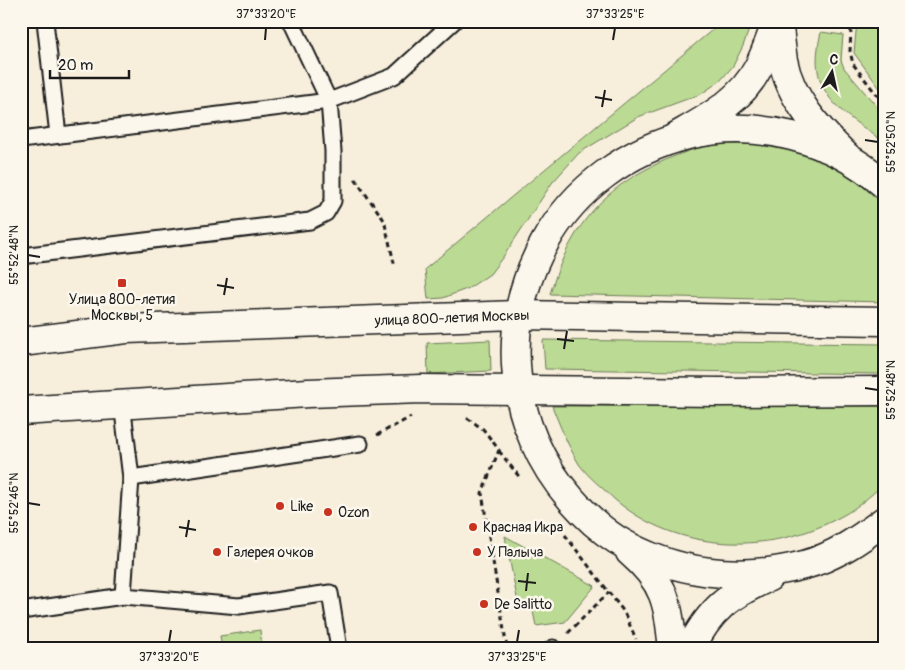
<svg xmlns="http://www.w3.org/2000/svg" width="905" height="670" font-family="Pangolin,sans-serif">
	<rect width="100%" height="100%" fill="#f7eedc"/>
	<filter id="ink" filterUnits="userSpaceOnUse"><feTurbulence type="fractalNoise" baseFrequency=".02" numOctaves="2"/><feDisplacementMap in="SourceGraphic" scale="10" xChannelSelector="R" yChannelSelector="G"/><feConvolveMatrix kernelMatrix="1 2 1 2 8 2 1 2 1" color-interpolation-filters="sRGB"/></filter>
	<g filter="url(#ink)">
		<g fill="#bbda93" stroke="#6c7b58">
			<polygon points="723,21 751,24 743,46 733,66 720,81 701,94 638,117 579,153 552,183 505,254 490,274 469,288 443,298 428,299 425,269"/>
			<polygon points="857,21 884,21 884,94 854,53"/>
			<path d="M821 32 843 35 841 60 844 68 884 115V142C854 120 817 102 817 60 817 51 819 41 821 32Z"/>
			<path d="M710 144C740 144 772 143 801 152 833 161 861 183 884 206V302L550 294C576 206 624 170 710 144Z"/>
			<polygon points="490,340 491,371 428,374 427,343"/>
			<polygon points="543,340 884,344 884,374 545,369"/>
			<path d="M552 406H884V484C870 496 857 508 842 516 770 556 677 553 614 499 603 488 588 477 579 464 568 446 560 426 552 406Z"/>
			<polygon points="505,536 595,586 565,622 536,626 531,602 518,603"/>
			<polygon points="260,630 262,649 222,649 220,636"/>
		</g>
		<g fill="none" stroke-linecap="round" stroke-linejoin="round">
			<g stroke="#1c1c1c" stroke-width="19">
				<g id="service">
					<polyline points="45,21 58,135"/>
					<polyline points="291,21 329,101 394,76 454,21"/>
					<polyline points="21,140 329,101 333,151 333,201 326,213 310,221 21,256"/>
					<polyline points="122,403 131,478 123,596 239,606 330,593 339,649"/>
					<polyline points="131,478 360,444"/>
					<polyline points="21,611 123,596"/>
					<polyline points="553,648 554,649"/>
				</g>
			</g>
			<g stroke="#1c1c1c" stroke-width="31">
				<g id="tertiary">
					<path d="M778 21C780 34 781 48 783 60 790 99 820 131 847 157"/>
					<path d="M677 136C708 118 741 101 758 68 766 53 771 36 777 21"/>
				</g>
			</g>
			<g stroke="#1c1c1c" stroke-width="31">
				<g id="secondary">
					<path d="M884 184C832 138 755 118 688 135 628 150 575 188 545 242 498 325 508 427 571 499 584 514 600 529 617 540 674 574 739 582 804 565 834 557 860 539 884 521"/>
					<polyline points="21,342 126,329 518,315 884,321"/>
					<polyline points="21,411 308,393 421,389 720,392 884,391"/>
					<path d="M630 552C666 583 668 603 673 649"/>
					<path d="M690 649C711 608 728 596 769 577"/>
				</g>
			</g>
			<g stroke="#1c1c1c" stroke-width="3" stroke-dasharray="5 4" stroke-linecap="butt">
				<polyline points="851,29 850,51 853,64 884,104"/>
				<polyline points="355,179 384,220 395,267"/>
				<polyline points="467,418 483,429 499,450 482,493 507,649"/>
				<polyline points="377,435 411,417"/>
				<polyline points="499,451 521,479"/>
				<polyline points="565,535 624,612 636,639"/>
				<polyline points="568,633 609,592"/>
			</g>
			<use href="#service" stroke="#fbf7ec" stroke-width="15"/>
			<use href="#tertiary" stroke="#fbf7ec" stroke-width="28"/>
			<use href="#secondary" stroke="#fbf7ec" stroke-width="28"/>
		</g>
	</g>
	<path fill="none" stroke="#1c1c1c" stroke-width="2" d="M265 40 266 28M613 40 615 28M595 97 612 100M602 107 605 90M865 140 878 142M28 255 40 257M217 285 234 288M224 295 227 278M557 339 574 341M564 349 567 331M865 388 878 390M28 503 40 505M179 527 196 530M186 537 189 520M518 581 536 583M526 591 528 573M169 642 171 630M517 642 519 630"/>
	<g fill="#c8321e" stroke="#fbf7ec" stroke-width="2">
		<rect x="117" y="278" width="10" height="10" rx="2.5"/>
		<circle cx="280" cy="506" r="5"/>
		<circle cx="328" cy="512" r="5"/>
		<circle cx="473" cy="527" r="5"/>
		<circle cx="217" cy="552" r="5"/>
		<circle cx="477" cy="552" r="5"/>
		<circle cx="484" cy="604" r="5"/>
	</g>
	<g text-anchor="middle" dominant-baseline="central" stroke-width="5" stroke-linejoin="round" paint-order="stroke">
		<g font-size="14" fill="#1c1c1c" stroke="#fbf7ec" text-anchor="start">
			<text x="122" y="299" text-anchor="middle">Улица 800-летия<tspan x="122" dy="16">Москвы, 5</tspan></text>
			<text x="290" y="506">Like</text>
			<text x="338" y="512">Ozon</text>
			<text x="483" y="527">Красная Икра</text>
			<text x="227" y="552">Галерея очков</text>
			<text x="487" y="552">У Палыча</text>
			<text x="494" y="604">De Salitto</text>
		</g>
		<g font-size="14" fill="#1c1c1c" stroke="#fbf7ec">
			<text transform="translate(452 318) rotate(-2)">улица 800-летия Москвы</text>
		</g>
	</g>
	<rect width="905" height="670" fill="none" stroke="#fbf7ec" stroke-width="55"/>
	<g transform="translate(832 72) rotate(9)" stroke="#fbf7ec" stroke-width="4" paint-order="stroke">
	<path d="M0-4L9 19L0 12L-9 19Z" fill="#1c1c1c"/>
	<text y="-8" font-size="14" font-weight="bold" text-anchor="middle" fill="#1c1c1c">С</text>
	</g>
	<path d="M50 70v8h79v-8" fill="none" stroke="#1c1c1c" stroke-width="2.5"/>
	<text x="58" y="70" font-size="15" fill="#1c1c1c" stroke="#fbf7ec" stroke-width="4" paint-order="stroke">20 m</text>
	<rect x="28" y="28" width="850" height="614" fill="none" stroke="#1c1c1c" stroke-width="2"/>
	<g font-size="12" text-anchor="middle" fill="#1c1c1c">
		<text x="266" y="18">37°33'20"E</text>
		<text x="615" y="18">37°33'25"E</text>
		<text transform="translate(891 142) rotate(-90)" y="4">55°52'50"N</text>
		<text transform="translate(14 255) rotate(-90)" y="4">55°52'48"N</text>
		<text transform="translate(891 390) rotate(-90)" y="4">55°52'48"N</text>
		<text transform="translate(14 503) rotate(-90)" y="4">55°52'46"N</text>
		<text x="169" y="661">37°33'20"E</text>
		<text x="517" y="661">37°33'25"E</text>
	</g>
</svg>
